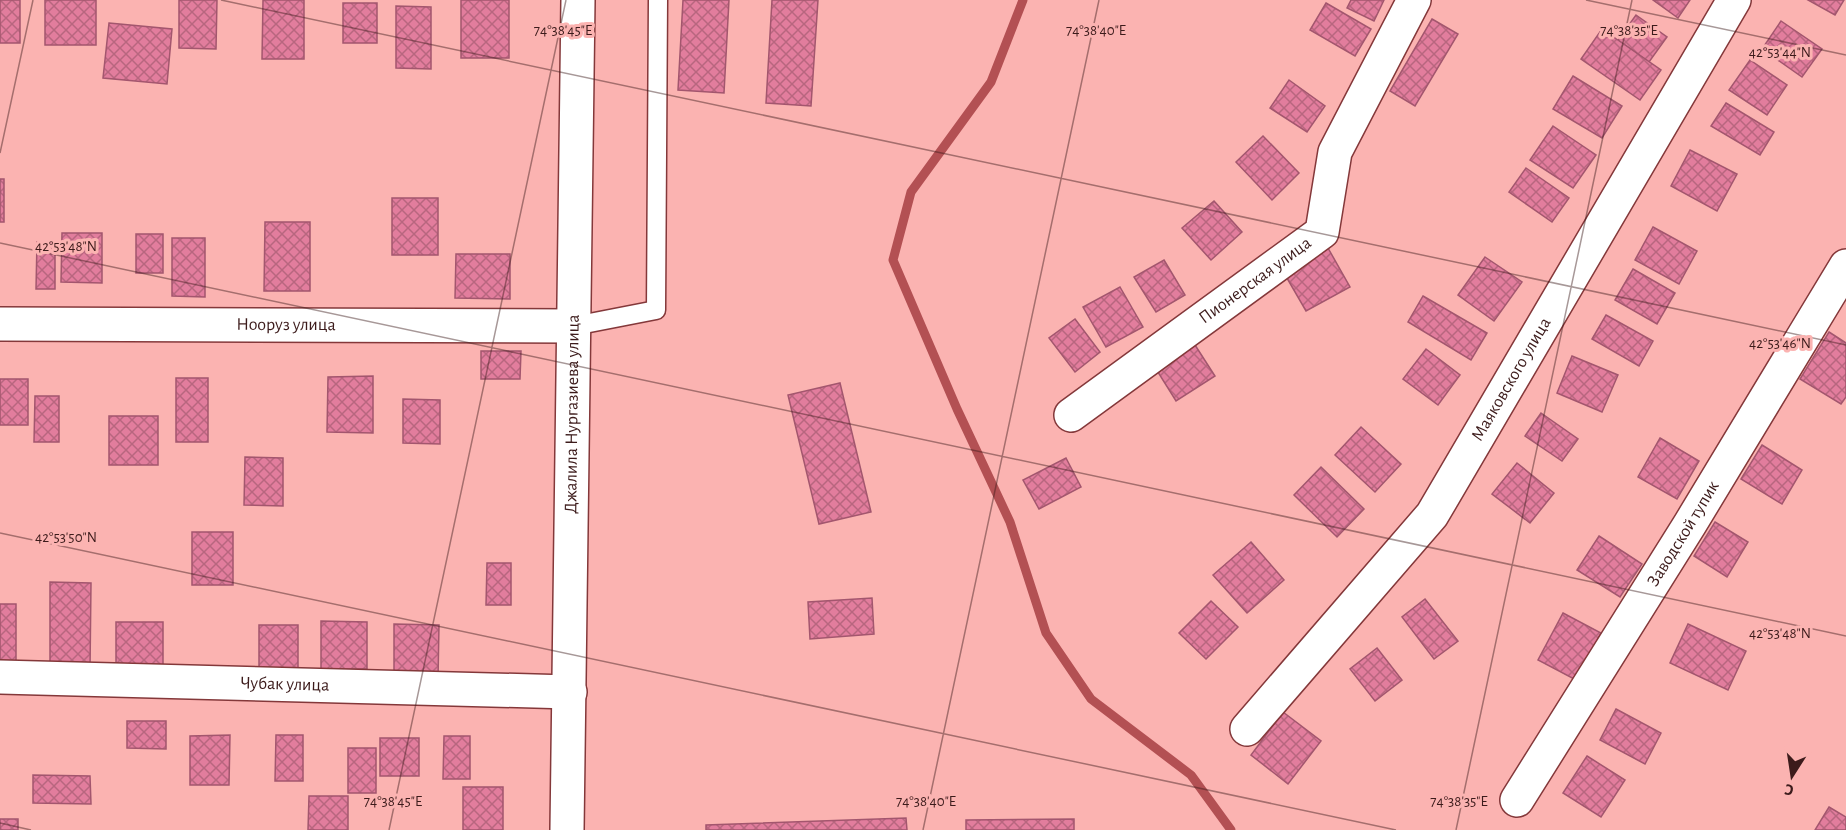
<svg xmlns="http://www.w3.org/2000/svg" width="1846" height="830" font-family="'Alegreya Sans',sans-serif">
	<defs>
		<pattern id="building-cross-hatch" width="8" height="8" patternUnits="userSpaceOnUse" patternTransform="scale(1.5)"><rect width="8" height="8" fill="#e27d9d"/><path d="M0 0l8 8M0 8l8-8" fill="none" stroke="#b8667f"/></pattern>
	</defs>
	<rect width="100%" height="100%" fill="#fbb3b1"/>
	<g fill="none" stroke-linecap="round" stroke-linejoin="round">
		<polyline stroke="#b35053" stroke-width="9" points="1023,0 991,82 911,192 893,260 957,409 1010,522 1046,633 1091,699 1191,775 1231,830"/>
	</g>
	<g fill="url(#building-cross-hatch)" stroke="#a3566e" stroke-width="1.5">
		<rect x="0" y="0" width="20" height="43"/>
		<rect x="45" y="0" width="51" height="45"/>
		<polygon points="179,0 217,0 216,49 179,48"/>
		<polygon points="263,0 304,0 304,59 262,59"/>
		<rect x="461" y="0" width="48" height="58"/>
		<polygon points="683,0 729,0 724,93 678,90"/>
		<polygon points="772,0 818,0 811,106 766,103"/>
		<polygon points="1351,0 1384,0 1374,21 1347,8"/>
		<polygon points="1653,0 1690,0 1678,18"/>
		<polygon points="1808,0 1844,0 1835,15"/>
		<rect x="343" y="3" width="34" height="40"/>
		<polygon points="1326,3 1371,29 1355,56 1310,30"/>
		<polygon points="396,6 431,7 431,69 396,68"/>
		<polygon points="1636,15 1667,37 1649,62 1618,40"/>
		<polygon points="1432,19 1458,34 1415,106 1390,91"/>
		<polygon points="1781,21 1822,49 1802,77 1762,49"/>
		<polygon points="109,23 172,29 167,84 103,78"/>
		<polygon points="1602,29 1661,70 1640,100 1581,59"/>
		<polygon points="1750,60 1787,85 1767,115 1729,90"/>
		<polygon points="1573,76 1622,106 1602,138 1553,109"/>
		<polygon points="1289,80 1325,106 1307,132 1270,108"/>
		<polygon points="1726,103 1774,132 1760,155 1711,126"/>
		<polygon points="1553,126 1596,155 1573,188 1530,160"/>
		<polygon points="1263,136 1299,173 1272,200 1236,162"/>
		<polygon points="1690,150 1737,174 1717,211 1671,186"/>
		<polygon points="1526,168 1569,198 1552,222 1509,192"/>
		<rect x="0" y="179" width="4" height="43"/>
		<rect x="392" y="198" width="46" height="57"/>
		<polygon points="1214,201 1242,232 1211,260 1182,228"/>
		<polygon points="265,222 310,222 310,291 264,291"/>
		<polygon points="1653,227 1697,251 1679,284 1635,260"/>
		<polygon points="62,233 102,233 102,283 61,282"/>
		<rect x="136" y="234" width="27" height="39"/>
		<polygon points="172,238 205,238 205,297 172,296"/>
		<polygon points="37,242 55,242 55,289 36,289"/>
		<polygon points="1328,248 1350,287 1306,311 1284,273"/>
		<polygon points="456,254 510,254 510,299 455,298"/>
		<polygon points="1485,257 1522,282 1494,321 1458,295"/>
		<polygon points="1164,260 1185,295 1156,312 1134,277"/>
		<polygon points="1633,269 1675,293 1657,324 1615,300"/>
		<polygon points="1120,287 1143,327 1106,347 1083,307"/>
		<polygon points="1423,296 1487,333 1471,360 1408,322"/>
		<polygon points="1606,315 1653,341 1639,366 1592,339"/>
		<polygon points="1075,319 1100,352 1075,372 1049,338"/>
		<polygon points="1829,332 1846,343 1846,397 1841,404 1800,379"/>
		<polygon points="1195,345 1215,376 1176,401 1156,369"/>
		<polygon points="1426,349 1460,375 1438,405 1403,379"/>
		<polygon points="481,351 521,351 520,379 481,379"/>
		<polygon points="1572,356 1618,375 1602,412 1557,393"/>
		<polygon points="373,376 373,433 327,432 328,377"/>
		<rect x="176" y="378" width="32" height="64"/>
		<rect x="0" y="379" width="28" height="46"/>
		<polygon points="840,383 871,512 819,524 788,395"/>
		<polygon points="35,396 59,396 59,442 34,442"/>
		<polygon points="403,399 440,400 440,444 403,443"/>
		<polygon points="1541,413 1578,439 1562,461 1525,436"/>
		<rect x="109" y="416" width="49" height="49"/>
		<polygon points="1361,427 1401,464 1375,492 1335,455"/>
		<polygon points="1660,438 1699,461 1677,499 1638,477"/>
		<polygon points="1762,445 1802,470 1782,504 1741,479"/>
		<polygon points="245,457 283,458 283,506 244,505"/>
		<polygon points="1066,458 1081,487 1039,509 1023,480"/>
		<polygon points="1517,463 1554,493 1530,523 1492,494"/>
		<polygon points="1321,467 1364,509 1337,537 1294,495"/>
		<polygon points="1715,522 1748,542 1727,577 1694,556"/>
		<rect x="192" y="532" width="41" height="53"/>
		<polygon points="1599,536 1642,564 1620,597 1577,570"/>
		<polygon points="1251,542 1284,580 1247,613 1213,575"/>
		<polygon points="487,563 511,563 511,605 486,605"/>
		<polygon points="50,582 91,583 90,671 50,671"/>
		<polygon points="872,598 874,634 810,639 808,602"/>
		<polygon points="1425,599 1458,641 1434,659 1402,617"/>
		<polygon points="1211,601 1238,627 1206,659 1179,633"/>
		<rect x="0" y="604" width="16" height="58"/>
		<polygon points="1563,613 1601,633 1576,680 1538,660"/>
		<polygon points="321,621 367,622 367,669 321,669"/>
		<polygon points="116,622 163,622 163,671 116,670"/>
		<polygon points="394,624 439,625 438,680 394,679"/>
		<polygon points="1688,624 1746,651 1728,690 1670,663"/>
		<rect x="259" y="625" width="39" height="50"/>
		<polygon points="1377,648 1402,680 1375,701 1350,669"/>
		<polygon points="1616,709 1661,733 1645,764 1600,740"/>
		<polygon points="1283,712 1321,741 1288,784 1251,755"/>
		<polygon points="127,721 166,721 166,749 127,748"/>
		<polygon points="230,735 229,785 190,785 190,736"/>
		<polygon points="276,735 303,735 303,781 275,781"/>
		<polygon points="444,736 470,736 470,779 443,779"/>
		<rect x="380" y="738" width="39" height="38"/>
		<rect x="348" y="748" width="28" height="45"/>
		<polygon points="1587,756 1625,780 1601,817 1563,793"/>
		<polygon points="33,775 90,776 91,804 33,803"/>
		<rect x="463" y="787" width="40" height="43"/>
		<polygon points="309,796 348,796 348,830 308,830"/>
		<polygon points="1829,807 1846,817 1846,830 1815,830"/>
		<polygon points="906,818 907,830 706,830 706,825"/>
		<rect x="0" y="819" width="18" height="11"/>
		<polygon points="1074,819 1074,830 966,830 966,820"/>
	</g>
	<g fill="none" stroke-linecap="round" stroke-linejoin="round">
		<g stroke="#84383a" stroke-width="21">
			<polyline id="lane" points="574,326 656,310 658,0"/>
		</g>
		<g stroke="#84383a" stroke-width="36">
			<g id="street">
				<path id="s1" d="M0 324 574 326"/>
				<path id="s2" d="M1071 415 1322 232 1335 152 1414 0"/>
				<path id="s3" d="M0 677 570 692"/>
				<path id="s4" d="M1247 729 1432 515 1734 0"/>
				<path id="s5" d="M1517 800 1690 524 1846 266"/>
			</g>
		</g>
		<g stroke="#84383a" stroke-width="36">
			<g id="secondary">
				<path id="s6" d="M567 830 578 0"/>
			</g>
		</g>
		<use href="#lane" stroke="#fff" stroke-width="18"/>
		<use href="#street" stroke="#fff" stroke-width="33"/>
		<use href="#secondary" stroke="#fff" stroke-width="33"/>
	</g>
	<path fill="none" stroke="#3c1b1b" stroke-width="1.5" stroke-opacity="0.45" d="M221 0 1846 345M1586 0 1846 55M0 153 33 0M0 243 1846 636M0 533 1396 830M0 823 31 830M389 830 566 0M923 830 1099 0M1456 830 1632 0"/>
	<g text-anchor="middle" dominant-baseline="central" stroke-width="6" stroke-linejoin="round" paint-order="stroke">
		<g font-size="18" fill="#3c1b1b" stroke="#fbb3b1">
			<text stroke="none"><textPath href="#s2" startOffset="228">Пионерская улица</textPath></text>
			<text stroke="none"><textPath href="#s1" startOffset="286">Нооруз улица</textPath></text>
			<text stroke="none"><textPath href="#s4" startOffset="440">Маяковского улица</textPath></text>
			<text stroke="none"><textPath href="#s6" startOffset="416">Джалила Нургазиева улица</textPath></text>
			<text stroke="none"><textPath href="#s5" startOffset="314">Заводской тупик</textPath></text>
			<text stroke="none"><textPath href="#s3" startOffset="285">Чубак улица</textPath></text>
		</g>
	</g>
	<g font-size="15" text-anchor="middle" fill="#3c1b1b" stroke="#fbb3b1" stroke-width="6" stroke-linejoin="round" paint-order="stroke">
		<text x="563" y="35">74°38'45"E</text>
		<text x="1096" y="35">74°38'40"E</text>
		<text x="1629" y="35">74°38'35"E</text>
		<text x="1780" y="57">42°53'44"N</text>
		<text x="66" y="251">42°53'48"N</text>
		<text x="1780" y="348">42°53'46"N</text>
		<text x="66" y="542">42°53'50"N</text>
		<text x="1780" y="638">42°53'48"N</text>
		<text x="393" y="806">74°38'45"E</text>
		<text x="926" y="806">74°38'40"E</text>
		<text x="1459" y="806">74°38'35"E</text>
	</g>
	<g transform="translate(1792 776) rotate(192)" stroke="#fbb3b1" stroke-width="4.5" paint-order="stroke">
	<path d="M0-4.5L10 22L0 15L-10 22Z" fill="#3c1b1b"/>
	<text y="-9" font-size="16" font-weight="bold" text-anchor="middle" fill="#3c1b1b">С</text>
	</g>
</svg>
